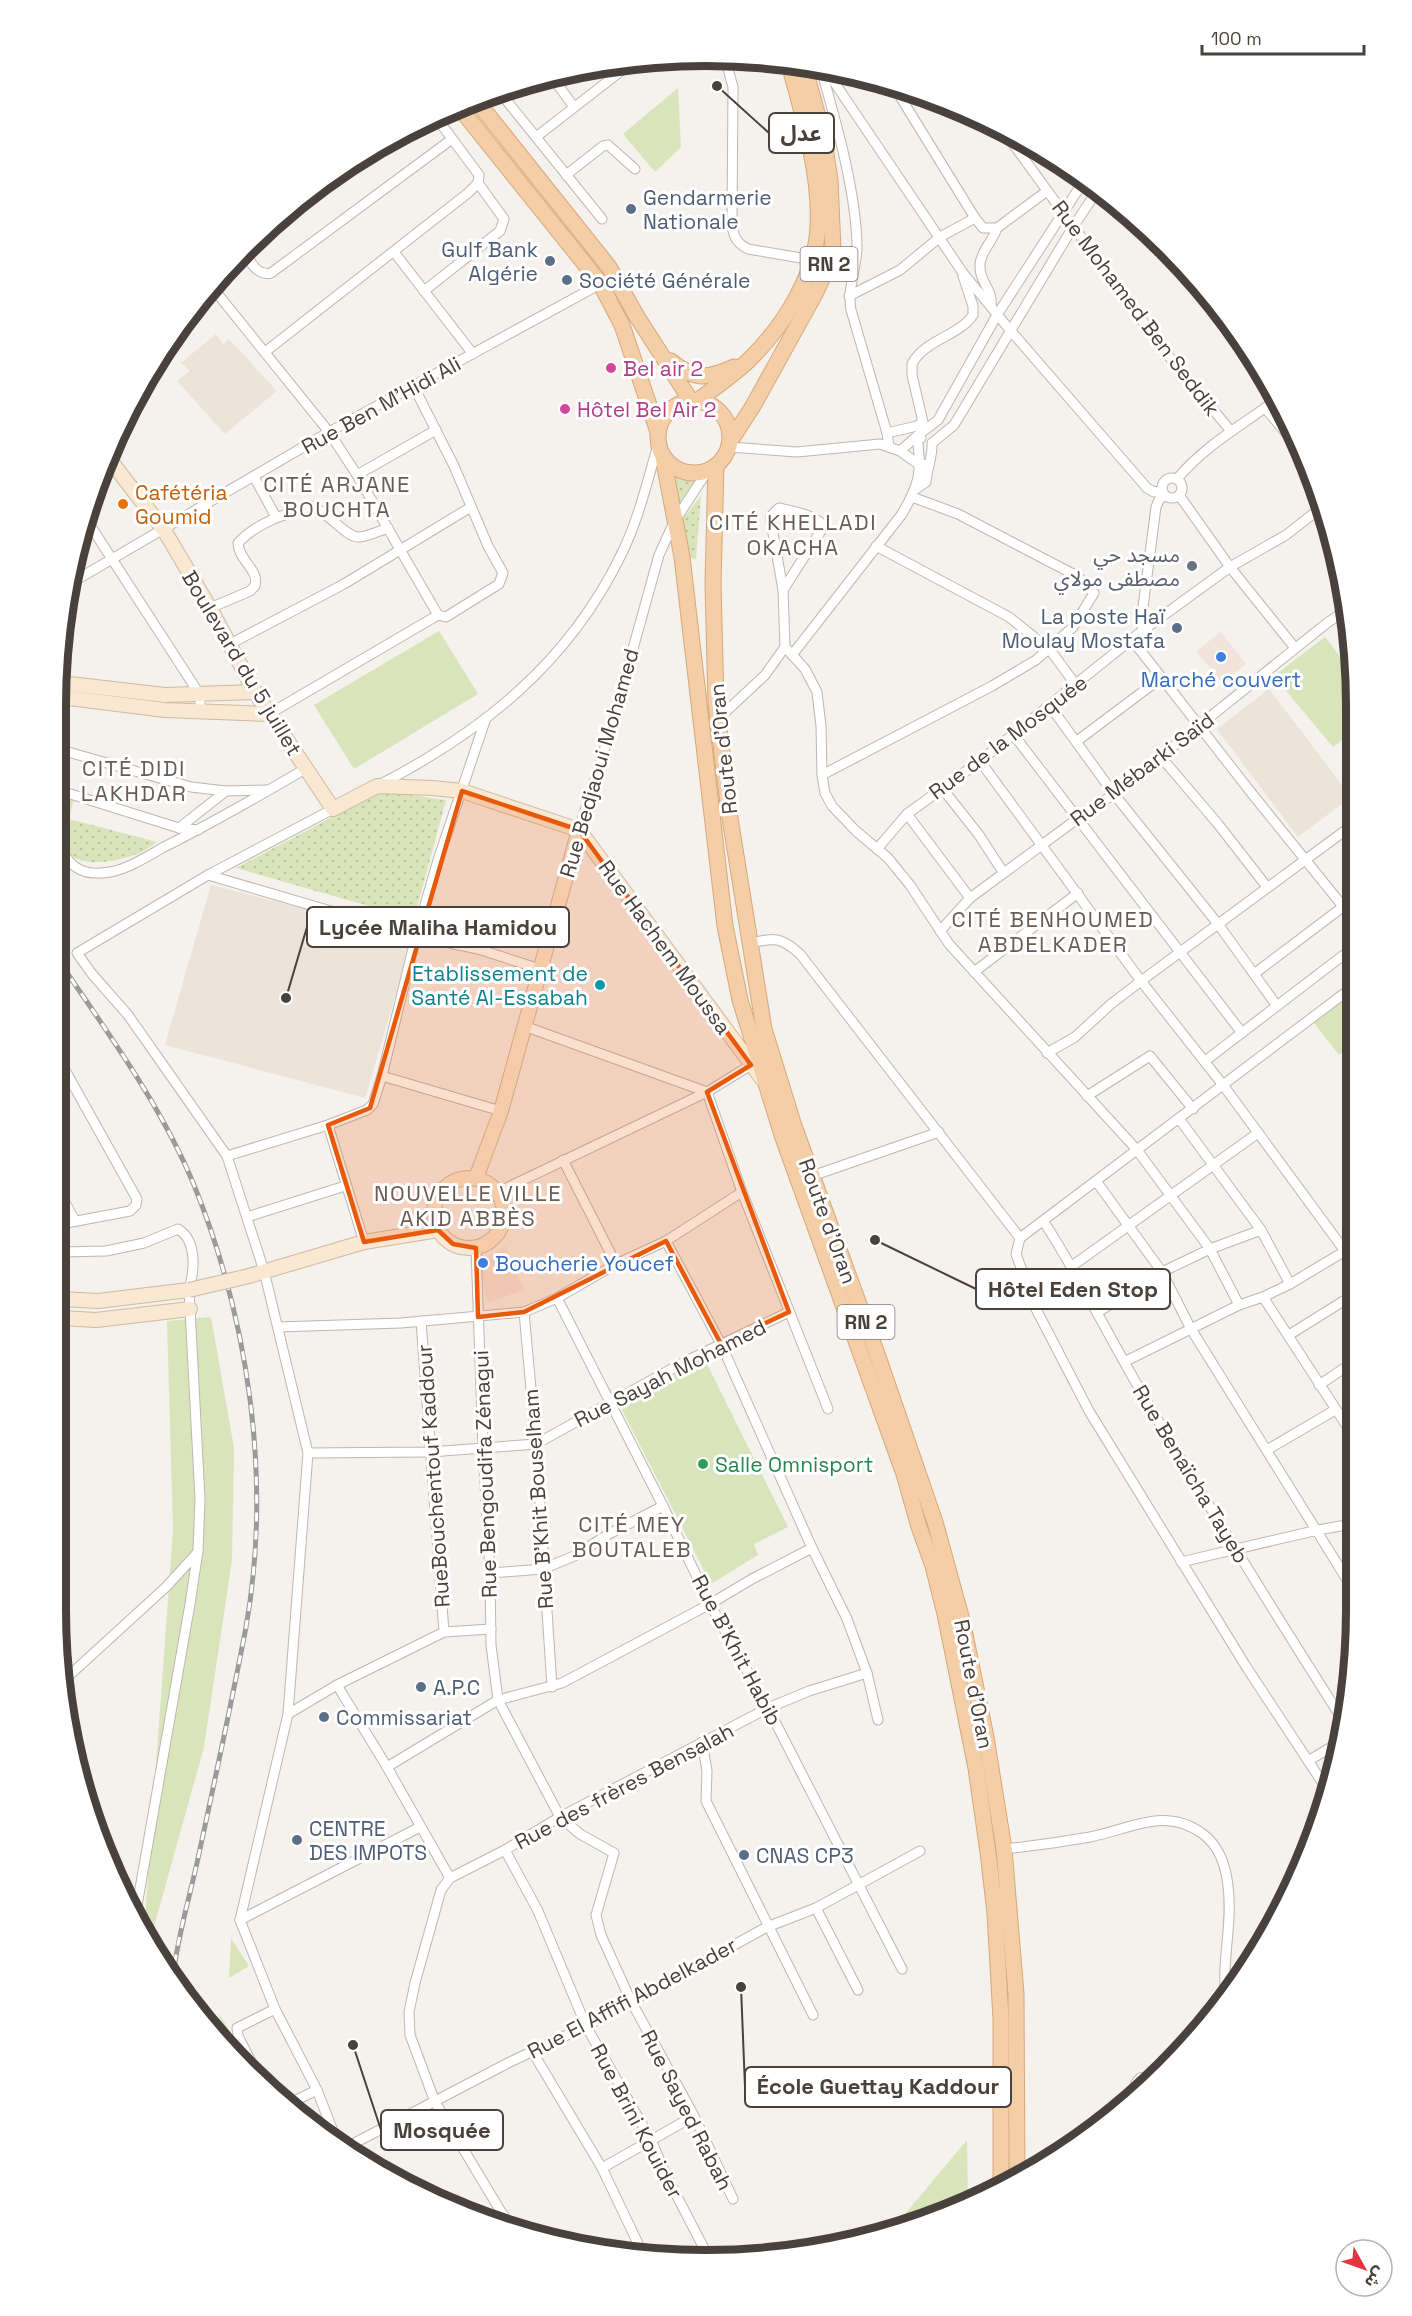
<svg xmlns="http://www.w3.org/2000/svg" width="1412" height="2316" font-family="'Space Grotesk','Noto Sans Arabic',sans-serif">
	<defs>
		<pattern id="garden-dots" width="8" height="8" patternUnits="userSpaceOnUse" patternTransform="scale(1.5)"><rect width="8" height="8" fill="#d9e4bb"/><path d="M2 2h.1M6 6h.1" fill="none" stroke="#bcc5a2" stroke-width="1.8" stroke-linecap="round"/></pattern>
	</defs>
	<rect width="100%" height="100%" fill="#f5f1ed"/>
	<g fill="#f3e4db">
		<polygon points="1221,632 1246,664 1222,683 1196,651"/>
		<polygon points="506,1246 524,1290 487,1303 479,1262"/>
	</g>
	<g fill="#ece3d9">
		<polygon points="216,334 223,345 229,339 277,391 225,434 177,381 190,371 181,363"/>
		<polygon points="1349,627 1354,656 1338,635"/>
		<polygon points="1269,689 1351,797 1298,837 1217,729"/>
		<polygon points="211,885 394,932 393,937 404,940 404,945 409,950 365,1098 165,1045"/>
	</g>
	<g fill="#d9e4bb">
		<polygon points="678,88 681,147 655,172 623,134"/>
		<polygon points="439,631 478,694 354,769 314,705"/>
		<polygon points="1325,637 1355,676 1355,730 1333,747 1274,676"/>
		<polygon points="1354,980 1354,1043 1339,1055 1308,1015"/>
		<polygon points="211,1317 234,1448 232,1560 204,1747 150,1941 144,1933 173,1529 167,1321"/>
		<polygon points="704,1358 788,1527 754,1544 758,1555 711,1584 618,1402"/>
		<polygon points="231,1938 249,1966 229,1978"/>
		<polygon points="220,2015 242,2052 238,2054 218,2034"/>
		<polygon points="967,2140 968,2204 915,2226 890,2232"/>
	</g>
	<g fill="url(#garden-dots)">
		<polygon points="673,470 691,474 702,473 678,504"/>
		<polygon points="701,496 696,559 685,557 681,521"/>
		<polygon points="381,791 446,800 414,919 236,868"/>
		<path d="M61 795 74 799 69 819 157 842C151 846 144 851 137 854 115 862 72 872 62 842 58 829 61 809 61 795Z"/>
	</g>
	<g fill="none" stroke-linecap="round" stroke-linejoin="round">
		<g stroke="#bfb7b0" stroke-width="11">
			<g id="street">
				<path d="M725 58 733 87 732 226C734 238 737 243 748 249L813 260 828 266"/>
				<path d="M821 69C836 122 856 191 857 246 857 268 847 288 851 310L887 433 889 447"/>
				<polyline points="826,70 963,273 1010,330 1147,488 1154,492 1162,491"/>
				<polyline points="552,77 574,107"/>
				<polyline points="893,85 975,218"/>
				<polyline points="498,90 602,219"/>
				<polyline points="1000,126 1162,348 1230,430"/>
				<polyline points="536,137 634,61"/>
				<polyline points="566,175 603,146 608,145 635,169"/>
				<polyline points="394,252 473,354"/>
				<path d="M244 253C251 262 257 276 271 273L452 139"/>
				<polyline points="212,287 329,432 357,475 435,610 438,615 446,617 499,584 503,573 488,546 454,466 414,387"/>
				<polyline points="424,291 500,231 504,219 478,183"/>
				<polyline points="849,296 900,270 940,237 975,218 983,228 997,228 1047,191"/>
				<path d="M991 306C993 288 979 283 980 264 981 251 993 241 997 228"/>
				<polyline points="265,352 468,193 478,183 479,175 436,117"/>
				<polyline points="1265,408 1297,446"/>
				<path d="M887 433 917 426 923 422 912 375V364C924 340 959 336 973 315V306L963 276"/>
				<polyline points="729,447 797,452 880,444 900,451 921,466 923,464"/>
				<polyline points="900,451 917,436 921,438"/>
				<polyline points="357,475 436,430"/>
				<polyline points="254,477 276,517"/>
				<circle cx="1172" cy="488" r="10"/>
				<path d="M1177 479C1205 445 1243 425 1277 399"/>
				<path d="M916 489 926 482C927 469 933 455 932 443L954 425 1073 227 1099 188"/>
				<polyline points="1179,495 1230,567 1295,648"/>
				<path d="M779 508C793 511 815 515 824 526L783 590 771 522V516Z"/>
				<polyline points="88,522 200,695 200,710"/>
				<polyline points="876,546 1009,617 1050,650 1076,685"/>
				<polyline points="71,583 329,432 604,282"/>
				<polyline points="783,590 785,647"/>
				<path d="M210 608 250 591 255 586C260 570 238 560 238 543 257 522 286 514 312 506 328 512 347 539 360 537 369 536 379 531 388 528"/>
				<polyline points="1142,631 1143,607 1156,507 1159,500 1164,495"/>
				<polyline points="1133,641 1253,795 1354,920"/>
				<polyline points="230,644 344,584 471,507"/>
				<path d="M792 655 902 514C920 483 922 472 917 436L938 420 997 315 1085 179"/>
				<polyline points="1050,706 1114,794 1218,924 1277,1006"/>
				<polyline points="269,714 438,615"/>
				<polyline points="718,719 765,675 785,647 805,669 817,692 821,726 822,775 825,793 832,806 856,831 888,858 910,885 949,944 1137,1150 1210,1249 1239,1305"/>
				<polyline points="1013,734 1242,1033"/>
				<polyline points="1077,741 1161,678"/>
				<polyline points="61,750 191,787 226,791 266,790"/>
				<polyline points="1161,757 1218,824 1267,887"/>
				<polyline points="980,761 1141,981 1223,1085 1353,1262"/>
				<polyline points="822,775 992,686 1036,660 1073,627 1094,593 1077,576 958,514 912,497"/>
				<path d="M379 785C482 732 568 663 620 557 638 522 647 482 658 445"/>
				<polyline points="942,788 979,835 1003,872"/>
				<polyline points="61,791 179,828 198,830"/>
				<polyline points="907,814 970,898"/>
				<polyline points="179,828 226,791"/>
				<polyline points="579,830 611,728 659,555 674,522 708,470"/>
				<path d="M61 848C71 870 86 876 110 872 128 869 148 856 164 847 212 823 259 796 305 769"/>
				<polyline points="877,849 907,814 980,761 1142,631 1230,567 1286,535 1322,507"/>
				<polyline points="208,875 416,936 478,949 540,969"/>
				<polyline points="940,931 970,898 1077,819 1114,794 1327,623 1346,610"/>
				<path d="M750 943C775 938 780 936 800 954L1020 1238"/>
				<polyline points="974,972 1078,893"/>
				<polyline points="1254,974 1344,906"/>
				<polyline points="524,1026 707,1092 742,1192 828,1409"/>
				<polyline points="1047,1053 1075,1037 1111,1004 1141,981 1354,824"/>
				<polyline points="1205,1061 1354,947"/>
				<polyline points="61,1063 137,1199 136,1205 130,1211 61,1224"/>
				<polyline points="382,1076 501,1111"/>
				<polyline points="1087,1096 1150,1056 1193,1109"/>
				<polyline points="1180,1120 1261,1230 1290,1284"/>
				<polyline points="328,1125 364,1242"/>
				<polyline points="227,1156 328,1125 367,1110 373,1104 382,1076 416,936 438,860 485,721"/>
				<polyline points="563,1160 616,1264"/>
				<polyline points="812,1176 939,1132"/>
				<polyline points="1096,1181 1162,1272 1191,1329 1351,1586"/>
				<polyline points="498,1192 707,1092 751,1065"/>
				<polyline points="61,1195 75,1221"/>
				<polyline points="247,1217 345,1186"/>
				<path d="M1044 1222C1079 1276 1107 1333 1139 1388 1205 1501 1274 1612 1344 1722"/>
				<polyline points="666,1241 721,1344 812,1548"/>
				<polyline points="476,1248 483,1448 490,1573 491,1645 498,1700 560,1817 580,1834 614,1853 596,1915 601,1935 631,2001 694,2116 733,2199"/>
				<path d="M61 1252 106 1251 144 1243 178 1229C198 1241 194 1272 189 1290L200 1499 198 1551 190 1604 135 1917"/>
				<polyline points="1072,1266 1258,1133"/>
				<polyline points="1263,1297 1352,1434"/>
				<polyline points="557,1298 663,1506 710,1604 768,1708 902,1969"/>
				<polyline points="524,1312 536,1444 552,1687"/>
				<polyline points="1098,1312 1162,1272 1210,1249 1261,1230"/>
				<polyline points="421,1321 444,1632"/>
				<polyline points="278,1327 401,1323 524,1312 557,1298 616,1264 666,1241 742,1192"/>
				<polyline points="1289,1335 1353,1295"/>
				<polyline points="1126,1361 1239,1305 1263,1297 1290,1284 1345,1251"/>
				<polyline points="1319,1385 1352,1363"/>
				<polyline points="1267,1450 1335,1410"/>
				<polyline points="308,1453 430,1452 536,1444 686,1361 789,1312"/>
				<polyline points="1181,1562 1318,1530 1352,1524"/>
				<polyline points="490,1573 543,1569 574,1556 609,1534 663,1506"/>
				<polyline points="61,1683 166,1587 198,1552"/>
				<polyline points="337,1685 387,1767 450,1878 441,1890 415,1983 409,2012 410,2035 435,2102 512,2230"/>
				<polyline points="288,1714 337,1685 444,1632 491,1629"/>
				<polyline points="702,1742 707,1771 706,1801 813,2015"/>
				<polyline points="1308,1761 1338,1743"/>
				<polyline points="387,1767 498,1700 562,1683 710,1604 752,1579 812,1548 847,1619 867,1673 878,1720"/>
				<polyline points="1326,1788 1247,1668 1089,1411 1036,1309 1016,1254 1020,1238 1354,986"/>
				<path d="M1004 1849C1033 1846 1062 1842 1090 1837 1131 1829 1165 1806 1203 1834 1219 1846 1226 1867 1228 1886 1233 1924 1221 1962 1226 2000"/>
				<polyline points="505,1850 538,1911 586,2026 651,2140 666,2175 710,2260"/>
				<polyline points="450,1878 505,1850 560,1817 768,1708 809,1691 867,1673"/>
				<polyline points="816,1908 858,1990"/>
				<polyline points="240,1920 288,1714 308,1453 264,1271 227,1156 128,1015 92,974 77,953 208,875 333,809"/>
				<polyline points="240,1920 275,2009 317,2090 338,2144"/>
				<polyline points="240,1920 420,1827"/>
				<polyline points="532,2051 602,2168 643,2254"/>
				<polyline points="257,2073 238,2036 237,2028 275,2009"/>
				<polyline points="1134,2094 1136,2083 1140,2078 1152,2076"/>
				<polyline points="288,2104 317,2090"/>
				<polyline points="345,2148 510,2062 586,2026 767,1927 816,1908 920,1851"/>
				<polyline points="602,2168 694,2116"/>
				<polyline points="489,2223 504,2215"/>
			</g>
		</g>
		<g stroke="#cfbaa2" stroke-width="16">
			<g id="secondary">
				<polyline points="106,455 164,530 210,608 255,692 333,809 377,786 433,788 462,791 579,830 763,1080"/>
				<polyline points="61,683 165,695 255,692"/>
				<polyline points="61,697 165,710 269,714"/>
				<circle cx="469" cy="1213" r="35"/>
				<polyline points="476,1178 501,1111 579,830"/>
				<polyline points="249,1276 364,1242 438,1230"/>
				<polyline points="61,1299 98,1301 189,1290"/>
				<polyline points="61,1318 96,1320 190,1309"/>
			</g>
		</g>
		<g stroke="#d7a878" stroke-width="17">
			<g id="primary">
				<polyline points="476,100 609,267 636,315 691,401"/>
				<polyline points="459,107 600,283 622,325 658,432"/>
				<path d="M671 361C695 381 707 379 734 367"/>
				<circle cx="694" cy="437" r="36"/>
				<path d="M697 401C714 388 732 376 748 361 783 327 816 276 818 226 821 175 802 112 789 64"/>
				<polyline points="731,440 753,406 815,294 828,266 833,249 830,180 823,135 804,66"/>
				<polyline points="663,457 682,557 725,926 740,1000 782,1135 904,1474 919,1527 933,1566 945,1614 976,1768 988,1852 995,1913 1001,2019 1001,2189"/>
				<polyline points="716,466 713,583 716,703 729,812 764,1029 794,1126 877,1354 935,1522 962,1620 986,1737 1004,1849 1016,1994 1017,2179"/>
			</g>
		</g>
		<use href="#street" stroke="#fff" stroke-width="9"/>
		<use href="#secondary" stroke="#f9e8d2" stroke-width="14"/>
		<use href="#primary" stroke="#f3cea7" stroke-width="15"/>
		<g stroke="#9a9a9a" stroke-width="5">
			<path id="rail" d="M61 964C108 1033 162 1107 194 1185 249 1321 272 1481 246 1627 231 1706 214 1784 197 1863 189 1899 176 1943 173 1978"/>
		</g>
		<use href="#rail" stroke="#fff" stroke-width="3" stroke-dasharray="9" stroke-linecap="butt"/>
		<g stroke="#cfbaa2" stroke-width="16" stroke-linecap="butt">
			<polyline id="secondary-bridge" points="189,1290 249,1276"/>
		</g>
		<use href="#secondary-bridge" stroke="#f9e8d2" stroke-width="14"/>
	</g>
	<path fill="#e8590c" fill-opacity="0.2" stroke="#e8590c" stroke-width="4.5" stroke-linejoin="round" d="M462 791 579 830 751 1065 707 1092 789 1312 721 1344 666 1241 524 1312 478 1317 476 1248 453 1244 438 1230 364 1242 328 1125 370 1108Z"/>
	<g fill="#5c6f8a" stroke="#fff" stroke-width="2">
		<circle cx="631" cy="209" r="6"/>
		<circle cx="550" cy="261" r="6"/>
		<circle cx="567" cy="280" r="6"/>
		<circle cx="1177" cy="628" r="6"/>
		<circle cx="421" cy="1687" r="6"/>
		<circle cx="324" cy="1717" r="6"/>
		<circle cx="297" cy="1840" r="6"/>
		<circle cx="744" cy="1855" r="6"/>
	</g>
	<g fill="#d1479c" stroke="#fff" stroke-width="2">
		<circle cx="611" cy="368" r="6"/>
		<circle cx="565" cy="409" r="6"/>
	</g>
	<circle fill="#e8710a" stroke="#fff" stroke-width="2" cx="123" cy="504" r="6"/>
	<circle fill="#6b7280" stroke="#fff" stroke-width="2" cx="1192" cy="566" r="6"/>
	<g fill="#3f7fe0" stroke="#fff" stroke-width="2">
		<circle cx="1221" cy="657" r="6"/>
		<circle cx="483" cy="1263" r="6"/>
	</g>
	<circle fill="#0f9aa8" stroke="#fff" stroke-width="2" cx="600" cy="985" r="6"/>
	<circle fill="#2e9e5b" stroke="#fff" stroke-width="2" cx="703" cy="1464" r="6"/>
	<g text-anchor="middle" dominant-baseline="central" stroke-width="6" stroke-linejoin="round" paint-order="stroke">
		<g fill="#fff" stroke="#807a76" stroke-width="1.5">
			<rect x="800.5" y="247" width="57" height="34" rx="4.5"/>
			<rect x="837.5" y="1305" width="57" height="34" rx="4.5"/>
		</g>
		<g font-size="20" font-weight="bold" fill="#49413b">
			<text x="829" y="264">RN 2</text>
			<text x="866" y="1322">RN 2</text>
		</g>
		<g font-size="21" fill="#4e5e75" stroke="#fff" text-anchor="start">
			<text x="643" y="197">Gendarmerie<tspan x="643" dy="24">Nationale</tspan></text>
			<text x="538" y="249" text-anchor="end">Gulf Bank<tspan x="538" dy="24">Algérie</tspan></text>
			<text x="579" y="280">Société Générale</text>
			<text x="1165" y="616" text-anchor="end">La poste Haï<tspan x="1165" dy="24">Moulay Mostafa</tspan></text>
			<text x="433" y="1687">A.P.C</text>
			<text x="336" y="1717">Commissariat</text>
			<text x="309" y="1828">CENTRE<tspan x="309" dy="24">DES IMPOTS</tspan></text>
			<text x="756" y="1855">CNAS CP3</text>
		</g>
		<g font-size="21" fill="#49413b" stroke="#fff">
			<text transform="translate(1136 308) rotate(53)">Rue Mohamed Ben Seddik</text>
			<text transform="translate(381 405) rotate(-29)">Rue Ben M'Hidi Ali</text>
			<text transform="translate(242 663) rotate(59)">Boulevard du 5 juillet</text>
			<text transform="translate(1008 737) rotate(-37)">Rue de la Mosquée</text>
			<text transform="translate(723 749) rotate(-96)">Route d'Oran</text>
			<text transform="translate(599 763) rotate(-74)">Rue Bedjaoui Mohamed</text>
			<text transform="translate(1142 769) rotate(-37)">Rue Mébarki Saïd</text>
			<text transform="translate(665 947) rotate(54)">Rue Hachem Moussa</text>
			<text transform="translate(828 1221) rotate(70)">Route d'Oran</text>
			<text transform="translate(670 1373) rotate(-27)">Rue Sayah Mohamed</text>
			<text transform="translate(485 1474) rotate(-92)">Rue Bengoudifa Zénagui</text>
			<text transform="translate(1191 1474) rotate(59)">Rue Benaïcha Tayeb</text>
			<text transform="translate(433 1476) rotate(-94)">RueBouchentouf Kaddour</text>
			<text transform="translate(538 1499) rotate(-94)">Rue B'Khit Bouselham</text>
			<text transform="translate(737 1650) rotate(62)">Rue B'Khit Habib</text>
			<text transform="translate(974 1684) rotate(79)">Route d'Oran</text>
			<text transform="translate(624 1786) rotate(-28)">Rue des frères Bensalah</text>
			<text transform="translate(632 1998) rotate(-28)">Rue El Affifi Abdelkader</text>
			<text transform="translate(687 2110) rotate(63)">Rue Sayed Rabah</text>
			<text transform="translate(637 2121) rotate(62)">Rue Brini Kouider</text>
		</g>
		<g font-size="21" fill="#b23c85" stroke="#fff" text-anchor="start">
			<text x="623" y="368">Bel air 2</text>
			<text x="577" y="409">Hôtel Bel Air 2</text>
		</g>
		<g font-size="21" fill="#c56008" stroke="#fff" text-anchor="start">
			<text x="135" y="492">Cafétéria<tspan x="135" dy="24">Goumid</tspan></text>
		</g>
		<g font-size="21" fill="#5b616d" stroke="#fff" text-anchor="end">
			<text x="1180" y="554">مسجد حي<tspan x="1180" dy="24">مصطفى مولاي</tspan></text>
		</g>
		<g font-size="21" fill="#366cbe" stroke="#fff">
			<text x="1221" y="679">Marché couvert</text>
			<text x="495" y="1263" text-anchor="start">Boucherie Youcef</text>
		</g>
		<g font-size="21" fill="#0d838f" stroke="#fff" text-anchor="end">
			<text x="588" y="973">Etablissement de<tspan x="588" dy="24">Santé Al-Essabah</tspan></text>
		</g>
		<g font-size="21" fill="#27864d" stroke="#fff" text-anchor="start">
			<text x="715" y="1464">Salle Omnisport</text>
		</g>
		<g font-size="22" letter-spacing="1.5" fill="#6a5c53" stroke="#fff">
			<text x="337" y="484">CITÉ ARJANE<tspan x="337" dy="25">BOUCHTA</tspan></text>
			<text x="793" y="522">CITÉ KHELLADI<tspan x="793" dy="25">OKACHA</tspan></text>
			<text x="134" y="768">CITÉ DIDI<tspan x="134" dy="25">LAKHDAR</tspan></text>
			<text x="1053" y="919">CITÉ BENHOUMED<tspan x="1053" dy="25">ABDELKADER</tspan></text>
			<text x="468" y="1193">NOUVELLE VILLE<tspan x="468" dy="25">AKID ABBÈS</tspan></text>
			<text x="632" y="1524">CITÉ MEY<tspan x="632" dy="25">BOUTALEB</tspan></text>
		</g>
	</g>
	<path d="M0 0H1412V2316H0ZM706 66H706A640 640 0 0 1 1346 706V1610A640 640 0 0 1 706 2250H706A640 640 0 0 1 66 1610V706A640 640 0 0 1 706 66Z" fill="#fff" fill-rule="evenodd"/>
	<path fill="none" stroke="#49413b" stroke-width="8" d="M706 66H706A640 640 0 0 1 1346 706V1610A640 640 0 0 1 706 2250H706A640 640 0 0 1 66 1610V706A640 640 0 0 1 706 66Z"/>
	<path fill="none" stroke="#49413b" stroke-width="2" d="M717 86L769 133M286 998L307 927M875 1240L976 1289M741 1987L745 2087M353 2045L381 2130"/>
	<g fill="#49413b" stroke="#fff" stroke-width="2">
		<circle cx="717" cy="86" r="6"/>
		<circle cx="286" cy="998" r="6"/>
		<circle cx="875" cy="1240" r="6"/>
		<circle cx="741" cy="1987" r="6"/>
		<circle cx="353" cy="2045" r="6"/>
	</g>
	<g fill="#fff" stroke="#49413b" stroke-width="2">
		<rect x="769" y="113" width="65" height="40" rx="6"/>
		<rect x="307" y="907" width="262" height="40" rx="6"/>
		<rect x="976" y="1269" width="194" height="40" rx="6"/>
		<rect x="745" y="2067" width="266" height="40" rx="6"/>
		<rect x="381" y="2110" width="122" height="40" rx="6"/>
	</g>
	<g font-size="22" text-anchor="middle" font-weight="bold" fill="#49413b">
		<text x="801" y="141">عدل</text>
		<text x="438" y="935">Lycée Maliha Hamidou</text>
		<text x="1073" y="1297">Hôtel Eden Stop</text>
		<text x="878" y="2094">École Guettay Kaddour</text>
		<text x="442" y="2138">Mosquée</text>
	</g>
	<g transform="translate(1364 2268) rotate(130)"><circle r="28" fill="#ffffff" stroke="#b6b3b1" stroke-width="1.5"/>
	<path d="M0-4.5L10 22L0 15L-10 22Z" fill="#e2373f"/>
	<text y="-9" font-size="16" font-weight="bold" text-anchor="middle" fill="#49413b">ش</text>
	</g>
	<path d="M1202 45v9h162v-9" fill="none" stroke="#49413b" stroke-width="3"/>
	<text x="1211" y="45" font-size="18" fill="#49413b" stroke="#ffffff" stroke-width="4.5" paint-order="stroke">100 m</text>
</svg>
